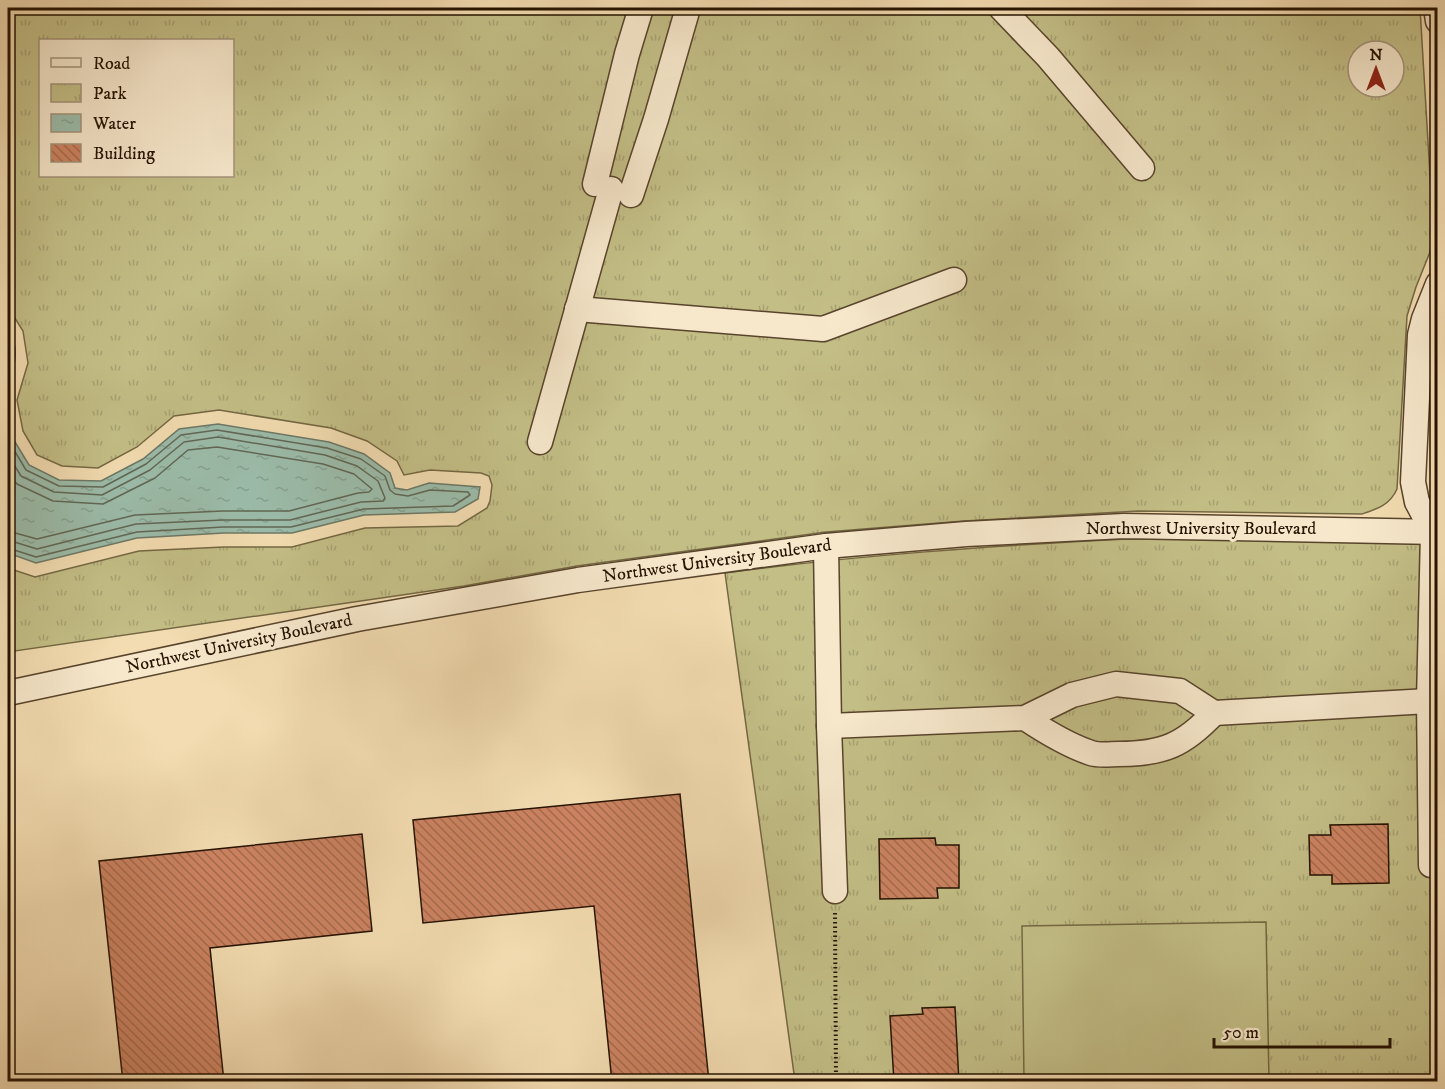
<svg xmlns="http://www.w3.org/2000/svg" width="1445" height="1089" font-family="'IM FELL DW Pica',serif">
	<defs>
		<pattern id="park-tufts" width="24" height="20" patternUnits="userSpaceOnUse" patternTransform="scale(1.5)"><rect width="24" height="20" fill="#c3be86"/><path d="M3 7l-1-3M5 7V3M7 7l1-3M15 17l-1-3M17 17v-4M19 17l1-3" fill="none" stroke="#a7a272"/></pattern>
		<pattern id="water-ripples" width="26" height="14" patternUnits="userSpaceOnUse" patternTransform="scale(1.5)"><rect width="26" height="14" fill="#9bbcaa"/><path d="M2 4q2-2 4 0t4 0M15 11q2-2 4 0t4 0" fill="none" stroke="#85a190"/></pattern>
		<pattern id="building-back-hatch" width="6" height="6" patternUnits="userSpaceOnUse" patternTransform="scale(1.5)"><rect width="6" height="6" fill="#cc8361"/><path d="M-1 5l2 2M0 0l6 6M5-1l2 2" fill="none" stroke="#a56a4e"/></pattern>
	</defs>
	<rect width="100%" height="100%" fill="#f3dcb1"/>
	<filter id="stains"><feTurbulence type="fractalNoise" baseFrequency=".00333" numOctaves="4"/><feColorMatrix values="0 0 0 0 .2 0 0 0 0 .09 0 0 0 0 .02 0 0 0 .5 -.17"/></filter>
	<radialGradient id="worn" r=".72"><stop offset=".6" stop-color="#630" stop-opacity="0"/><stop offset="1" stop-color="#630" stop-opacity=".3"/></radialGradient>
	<g fill="url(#park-tufts)" stroke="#746843" stroke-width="1.5" fill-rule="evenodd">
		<path d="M8 8H1420L1433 226 1430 252 1416 287 1407 316 1397 489C1390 505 1377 509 1362 514L1138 511 964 521 826 532 577 566 464 586 8 652V568L35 577 139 551 224 547H292L365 528 458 526 487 508 490 501 492 485 489 476 481 473 430 470 404 475 397 461 367 441 331 428 219 410 174 416 137 447 98 468 62 466 37 455 23 431 17 400 28 363 23 331 8 307ZM40 40H232V176H40ZM1358 51H1394V87H1358Z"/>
		<path d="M1127 539 1417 541 1418 544 1437 542V1081H795L725 573C859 555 991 546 1127 539Z"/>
	</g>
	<polygon fill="#c3be86" stroke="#746843" stroke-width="1.5" points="1266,922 1269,1081 1024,1081 1022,926"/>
	<g fill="url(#water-ripples)" stroke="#6c7866" stroke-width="1.5">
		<path d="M8 329C21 349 14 366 8 388Z"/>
		<polygon points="8,414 12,437 29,465 59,480 101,481 143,459 179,429 218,424 329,442 364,454 390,473 395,488 407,490 429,483 480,487 478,499 455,512 364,515 292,533 224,533 137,538 36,563 8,553"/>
	</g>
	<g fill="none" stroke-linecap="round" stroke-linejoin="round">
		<g stroke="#606755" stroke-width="1.5">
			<polyline points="8,440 26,470 59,486 103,487 146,464 181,435 217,430 327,448 361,459 385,476 390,490 395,494 408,496 430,490 468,492 470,495 453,506 364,509 291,527 223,527 137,532 36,557 8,548"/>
			<polyline points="8,455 21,476 54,492 102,495 150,470 184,442 218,437 325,455 357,466 378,481 385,498 383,501 361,502 290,520 223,520 136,524 37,549 8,540"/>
			<polyline points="8,473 17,484 53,501 103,504 155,478 188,450 217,447 323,464 354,474 372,489 369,492 358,493 289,511 223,511 135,515 37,539 8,531"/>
		</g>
	</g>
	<g fill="url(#building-back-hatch)" stroke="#251200" stroke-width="1.5">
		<polygon points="680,794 709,1082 612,1082 594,906 423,923 413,820"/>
		<polygon points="1388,824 1389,883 1332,884 1332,875 1310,875 1309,835 1331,835 1330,825"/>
		<polygon points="362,834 372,931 210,948 224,1082 123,1082 99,861"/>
		<polygon points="935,838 936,845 959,845 959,888 937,888 938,898 880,899 879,839"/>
		<polygon points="955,1007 959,1082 894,1082 890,1016 923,1014 922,1008"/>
	</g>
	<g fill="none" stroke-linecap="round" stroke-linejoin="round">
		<g stroke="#58442c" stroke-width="27">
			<g id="minor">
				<polyline points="1001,8 1048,57 1142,168"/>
				<polyline points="1436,8 1438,21"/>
				<polyline points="595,184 627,54 641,8"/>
				<polyline points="631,195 656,119 688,8"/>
				<polyline points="577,309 823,329 954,280"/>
				<polyline points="540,442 611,189"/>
				<polyline points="826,546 829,726 835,891"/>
				<polyline points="8,693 357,619 578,580 826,546 966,534 1124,526 1438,532"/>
				<polyline points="1214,713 1429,701"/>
				<path d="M829 726 1025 718 1072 695 1116 684 1180 691 1214 713C1184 745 1163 754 1119 754 1111 754 1100 756 1091 753 1067 745 1046 732 1025 718"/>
				<polyline points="1431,865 1429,701 1433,532 1417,502 1413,482 1420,335 1424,319 1438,284"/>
			</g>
		</g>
		<polyline stroke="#251200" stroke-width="4" stroke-dasharray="1.5 3" stroke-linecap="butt" points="835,913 836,1082"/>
		<use href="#minor" stroke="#f7e8cc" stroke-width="24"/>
	</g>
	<g text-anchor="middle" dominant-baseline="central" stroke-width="6" stroke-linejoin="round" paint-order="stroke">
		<g font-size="18" fill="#251200" stroke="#f7e8cc">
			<text x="1201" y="529">Northwest University Boulevard</text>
			<text transform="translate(717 561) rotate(-8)">Northwest University Boulevard</text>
			<text transform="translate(239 644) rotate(-12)">Northwest University Boulevard</text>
		</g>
	</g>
	<rect width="1445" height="1089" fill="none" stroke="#f3dcb1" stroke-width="30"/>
	<rect x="9" y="9" width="1427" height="1071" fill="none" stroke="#251200" stroke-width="3"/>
	<rect x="15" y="15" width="1415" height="1059" fill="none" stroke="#251200" stroke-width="1.5"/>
	<rect x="39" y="39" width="195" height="138" fill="#f7e8cc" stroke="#a3927a" stroke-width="1.5"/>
	<rect x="51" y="58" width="30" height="9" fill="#f7e8cc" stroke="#a3927a" stroke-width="1.5"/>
	<text x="93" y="69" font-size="18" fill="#251200">Road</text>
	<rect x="51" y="84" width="30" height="18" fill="url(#park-tufts)" stroke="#a3927a" stroke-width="1.5"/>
	<text x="93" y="99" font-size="18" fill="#251200">Park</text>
	<rect x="51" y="114" width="30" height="18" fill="url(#water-ripples)" stroke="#a3927a" stroke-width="1.5"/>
	<text x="93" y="129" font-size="18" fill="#251200">Water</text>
	<rect x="51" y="144" width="30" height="18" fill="url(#building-back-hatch)" stroke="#a3927a" stroke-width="1.5"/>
	<text x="93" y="159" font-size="18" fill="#251200">Building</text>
	<g transform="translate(1376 69)"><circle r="28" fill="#f7e8cc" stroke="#a3927a" stroke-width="1.5"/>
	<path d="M0-4.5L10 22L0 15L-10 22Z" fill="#8f2418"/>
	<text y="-9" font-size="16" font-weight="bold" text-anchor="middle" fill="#251200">N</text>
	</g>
	<path d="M1214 1038v9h176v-9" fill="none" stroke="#251200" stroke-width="3"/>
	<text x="1223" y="1038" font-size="18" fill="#251200" stroke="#f7e8cc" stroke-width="4.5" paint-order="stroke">50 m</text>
	<rect width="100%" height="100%" filter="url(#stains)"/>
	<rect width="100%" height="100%" fill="url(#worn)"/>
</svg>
